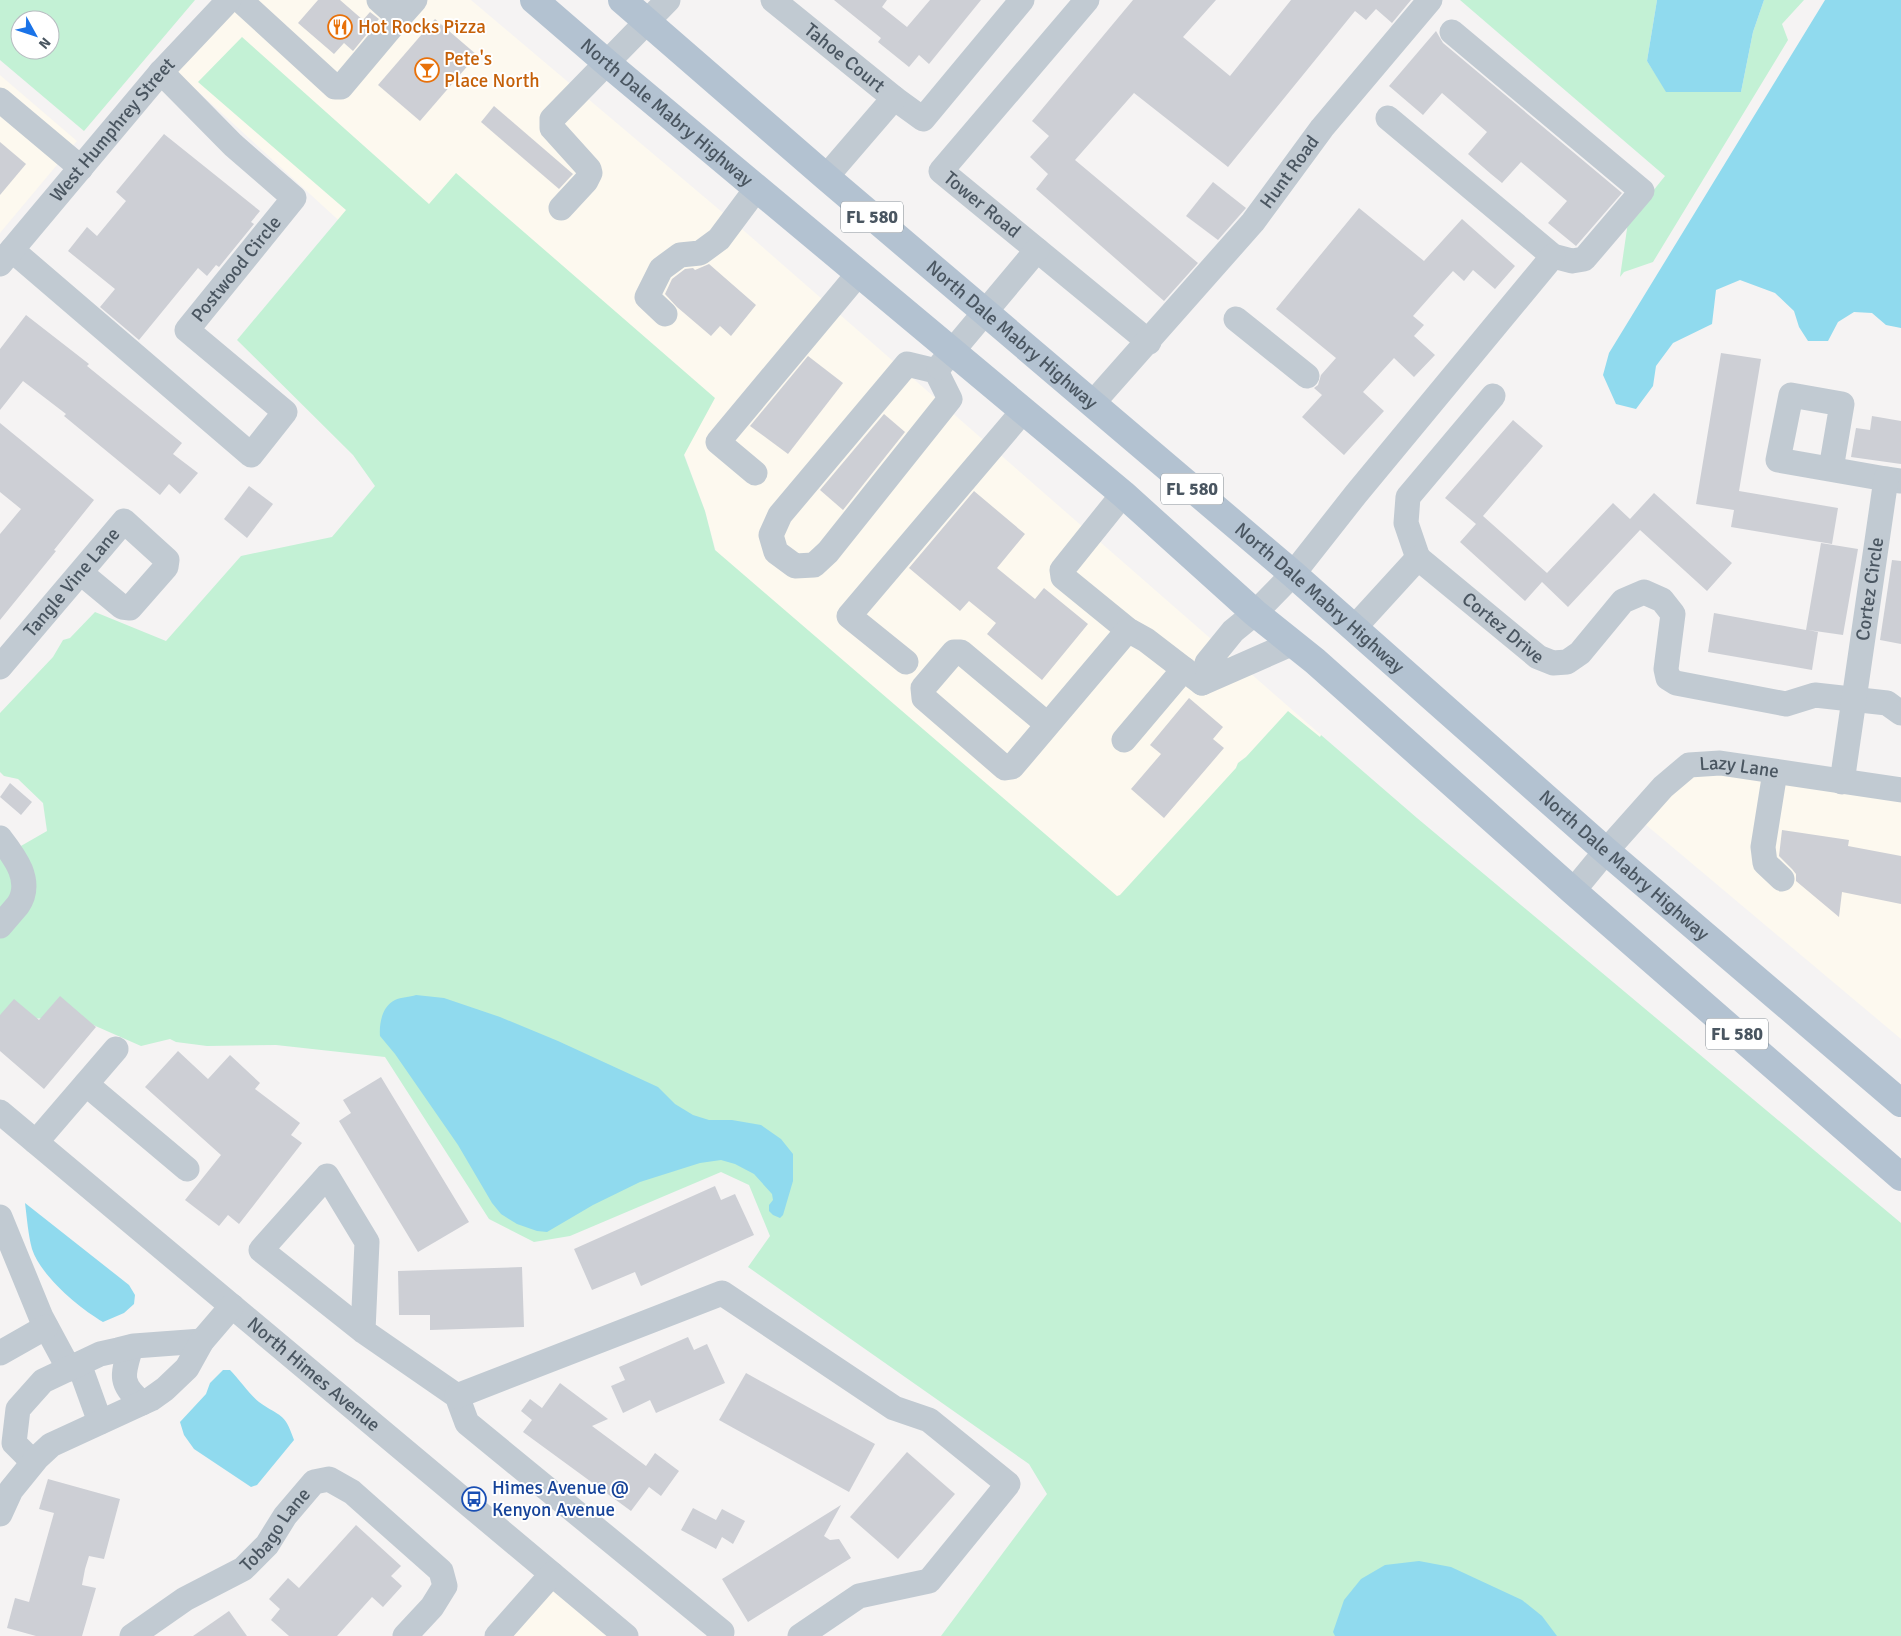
<svg xmlns="http://www.w3.org/2000/svg" width="1901" height="1636" font-family="Signika,sans-serif">
	<rect width="100%" height="100%" fill="#f5f3f3"/>
	<g fill="#fdf9ef">
		<polygon points="244,0 471,0 735,223 1321,735 1314,755 1277,733 1238,763 1210,825 1137,887 1113,898 724,580 705,511 673,423 371,250 177,72"/>
		<polygon points="0,75 77,141 0,233"/>
		<polygon points="1721,774 1901,801 1901,1039 1645,824 1671,795 1694,775"/>
		<polygon points="554,1589 610,1636 513,1636"/>
	</g>
	<g fill="#c3f1d5" fill-rule="evenodd">
		<path d="M0 0H195L84 131 0 60ZM20 20H50V50H20Z"/>
		<polygon points="1460,0 1657,0 1647,61 1667,92 1741,92 1753,32 1764,0 1804,0 1782,24 1788,40 1653,262 1624,272 1620,277 1628,222 1665,176"/>
		<polygon points="242,37 429,204 456,173 715,398 684,455 705,511 715,550 1117,896 1120,895 1236,768 1238,763 1246,757 1288,711 1320,737 1321,735 1417,818 1901,1223 1901,1636 941,1636 1047,1494 1029,1464 748,1267 770,1236 749,1185 721,1172 570,1236 534,1242 489,1219 385,1057 276,1045 207,1046 176,1042 170,1039 141,1046 75,1017 0,1020 0,858 47,831 43,803 18,779 4,776 0,772 0,713 53,657 63,640 70,638 95,612 166,641 241,556 332,537 375,486 353,455 237,340 346,210 198,82"/>
	</g>
	<g fill="#90daee">
		<polygon points="1657,0 1764,0 1753,32 1741,92 1666,92 1647,61"/>
		<polygon points="1825,0 1901,0 1901,328 1886,325 1872,313 1854,312 1838,322 1828,341 1808,341 1799,327 1794,311 1775,293 1740,280 1716,290 1712,324 1673,343 1656,366 1653,386 1636,409 1616,404 1603,375 1609,353"/>
		<path d="M416 995 444 998 500 1017 558 1041 658 1087 675 1104 693 1115 709 1120H732L761 1125 781 1139 793 1154V1181L783 1215 780 1218 773 1215 769 1211V1205L773 1200 772 1194 754 1174 735 1164 721 1160 700 1163 640 1182 593 1205 547 1232 537 1231 517 1224 501 1214 492 1203 458 1145 395 1054 380 1036C379 1024 382 1006 395 1000 401 997 410 997 416 995Z"/>
		<path d="M25 1203 129 1285 135 1295 134 1304 124 1313 103 1322C79 1308 41 1276 32 1249 28 1234 27 1218 25 1203Z"/>
		<path d="M223 1370H230C238 1378 251 1396 259 1402 281 1418 284 1411 294 1440L257 1485 251 1487 194 1449 184 1435 180 1422 206 1394 210 1383Z"/>
		<polygon points="1419,1561 1451,1567 1522,1600 1542,1616 1557,1636 1335,1636 1333,1632 1344,1600 1361,1579 1385,1565"/>
	</g>
	<g fill="#cdcfd5">
		<polygon points="318,0 340,0 363,20 370,12 379,19 353,51 344,43 334,54 298,23"/>
		<polygon points="834,0 887,0 882,7 907,27 930,0 981,0 929,64 919,55 909,67 878,42 881,38"/>
		<polygon points="1133,0 1216,0 1183,37 1230,76 1291,0 1411,0 1392,23 1376,9 1366,20 1355,11 1228,167 1134,93 1075,160 1198,263 1164,301 1036,189 1048,174 1030,157 1049,136 1032,121"/>
		<polygon points="435,19 477,55 420,121 378,85"/>
		<polygon points="1436,31 1443,43 1622,193 1576,246 1548,223 1567,201 1521,162 1502,183 1491,174 1468,154 1487,132 1442,93 1423,115 1389,86"/>
		<polygon points="494,106 573,174 559,189 481,122"/>
		<polygon points="164,134 260,211 251,222 254,224 219,267 216,265 207,276 198,268 139,340 100,307 115,289 68,251 87,227 97,236 126,201 116,192"/>
		<polygon points="0,142 26,164 0,195"/>
		<polygon points="1213,182 1246,208 1218,240 1186,216"/>
		<polygon points="1359,208 1424,261 1462,219 1515,266 1495,289 1473,270 1464,281 1453,271 1443,282 1413,316 1424,325 1414,336 1435,355 1414,377 1394,358 1383,370 1363,392 1384,411 1344,455 1302,417 1322,395 1314,388 1318,385 1321,375 1336,358 1276,309"/>
		<polygon points="709,264 756,305 731,336 720,326 711,336 677,307 665,294 672,279 685,269 693,268 695,270"/>
		<polygon points="26,315 89,364 87,366 182,443 173,454 198,473 180,494 169,484 160,495 64,416 66,414 23,381 0,410 0,349"/>
		<polygon points="1721,353 1761,359 1739,491 1838,508 1832,544 1731,527 1734,510 1696,504"/>
		<polygon points="808,356 843,383 788,454 750,426"/>
		<polygon points="884,414 905,432 843,510 820,490"/>
		<polygon points="1872,416 1901,421 1901,464 1851,457 1856,428 1870,430"/>
		<polygon points="1513,420 1543,446 1483,516 1547,573 1613,503 1630,519 1654,493 1732,563 1707,591 1640,530 1568,607 1542,582 1525,601 1460,542 1476,524 1445,498"/>
		<polygon points="0,423 94,500 54,550 56,551 0,620 0,534 21,509 0,492"/>
		<polygon points="249,486 273,504 247,538 224,519"/>
		<polygon points="974,491 1025,534 997,568 1035,599 1044,588 1088,624 1042,680 987,634 996,623 969,601 960,611 909,568"/>
		<polygon points="1821,543 1858,549 1843,635 1808,630 1818,632 1812,670 1708,652 1714,613 1806,630"/>
		<polygon points="1892,560 1901,561 1901,644 1880,640"/>
		<polygon points="1189,698 1223,727 1213,739 1224,748 1164,818 1131,789 1161,754 1150,745"/>
		<polygon points="10,783 32,802 21,815 0,797"/>
		<polygon points="1782,830 1849,840 1848,846 1901,856 1901,904 1842,892 1839,917 1796,881 1796,874 1792,869 1779,856"/>
		<polygon points="60,996 96,1027 44,1089 0,1051 0,1015 14,999 39,1020"/>
		<polygon points="178,1051 208,1079 230,1055 260,1083 255,1089 300,1123 291,1135 302,1143 239,1224 228,1215 219,1226 185,1200 221,1155 145,1087"/>
		<polygon points="381,1077 469,1222 418,1252 339,1121 351,1113 343,1100"/>
		<polygon points="715,1186 721,1200 735,1194 754,1235 641,1286 635,1272 592,1290 574,1249"/>
		<polygon points="522,1267 524,1327 430,1330 430,1315 399,1315 398,1271"/>
		<polygon points="688,1337 694,1350 707,1344 725,1383 656,1413 650,1400 623,1413 611,1386 625,1380 619,1367"/>
		<polygon points="746,1373 875,1444 849,1492 719,1420"/>
		<polygon points="560,1383 608,1419 592,1426 646,1466 655,1453 679,1471 661,1496 649,1487 631,1511 523,1432 532,1420 521,1411 530,1399 542,1408"/>
		<polygon points="907,1452 955,1494 898,1559 850,1517"/>
		<polygon points="48,1479 120,1499 104,1559 89,1556 85,1569 82,1585 96,1588 82,1636 36,1636 7,1628 15,1598 29,1602 54,1513 39,1509"/>
		<polygon points="841,1505 824,1536 830,1540 839,1539 851,1558 748,1622 722,1579"/>
		<polygon points="693,1508 716,1520 722,1509 745,1521 733,1544 722,1537 716,1549 681,1530"/>
		<polygon points="356,1525 401,1566 391,1576 402,1586 383,1607 372,1597 337,1636 289,1636 271,1620 280,1609 269,1599 288,1578 299,1588"/>
		<polygon points="229,1611 247,1636 193,1636"/>
	</g>
	<g fill="none" stroke-linecap="round" stroke-linejoin="round">
		<g stroke="#c1cad2" stroke-width="25">
			<polyline points="240,0 335,87 341,87 399,18"/>
			<polyline points="379,0 399,18 415,0"/>
			<path id="s1" d="M773 0 894 98 923 119 1022 0"/>
			<path id="s2" d="M1087 0 941 171 1149 342"/>
			<polyline points="0,100 81,168"/>
			<polyline points="1388,118 1553,256 1572,261 1584,259 1642,191 1452,32"/>
			<polyline points="826,177 894,98"/>
			<polyline points="561,208 586,181 590,173 589,169 552,128 552,119 668,0"/>
			<path id="s3" d="M12 250 251 455 285 412 187 330 294 198 233 145 161 72"/>
			<path id="s4" d="M0 264 161 72 229 0"/>
			<polyline points="665,314 647,297 661,269 680,255 700,253 719,239 757,188"/>
			<polyline points="1236,319 1307,376"/>
			<polygon points="907,364 936,371 950,399 828,552 814,565 795,566 776,552 771,535 780,515"/>
			<polyline points="939,367 1037,250"/>
			<path id="s5" d="M1092 404 1253 222 1322 128 1430 0"/>
			<polyline points="1831,469 1842,404 1791,395 1778,460 1886,479 1901,481"/>
			<polyline points="755,473 718,442 859,273"/>
			<polyline points="1123,494 1062,570 1063,577 1128,630 1146,640 1202,683"/>
			<polyline points="1418,558 1406,523 1408,497 1493,396"/>
			<path id="s6" d="M1354 628 1418 558 1538 657 1553 663 1567 662 1580 653 1623 601 1644 592 1662 600 1673 614 1666 669 1668 678 1676 683 1786 704 1815 695 1887 703 1901 713"/>
			<polyline points="1293,643 1202,683 1207,663 1233,631 1255,613 1293,574 1356,494 1553,256"/>
			<polyline points="906,662 849,616 1023,411"/>
			<path id="s7" d="M0 667 124 521 167 560 166 567 130 608 122 607 81 573"/>
			<polyline points="1047,724 961,652 954,652 923,688 924,698 1005,768 1012,767 1128,630"/>
			<polyline points="1124,740 1184,669"/>
			<polyline points="1775,772 1763,847 1765,863 1782,879"/>
			<path id="s8" d="M1842 782 1886 479"/>
			<path d="M0 838C14 856 34 881 18 905 12 912 6 919 0 926"/>
			<path id="s9" d="M1573 891 1606 851 1663 787 1689 765 1720 763 1901 790"/>
			<polyline points="86,1084 187,1169"/>
			<path id="s10" d="M0 1112 626 1636"/>
			<polyline points="36,1142 116,1049"/>
			<polyline points="0,1217 41,1317 69,1369"/>
			<polyline points="363,1331 367,1242 327,1176 261,1250 363,1331 457,1396 467,1423 722,1632 719,1636"/>
			<path d="M131 1347C123 1374 118 1383 142 1403"/>
			<polyline points="0,1353 46,1327"/>
			<polyline points="79,1364 100,1422"/>
			<polyline points="457,1396 722,1293 894,1408 929,1420 1008,1484 929,1581 859,1596 800,1636"/>
			<polyline points="33,1462 14,1443 18,1409 43,1381 100,1354 118,1350 134,1346 202,1341"/>
			<polyline points="0,1514 11,1490 37,1458 51,1445 151,1399 165,1389 187,1368 202,1341 232,1306"/>
			<path id="s11" d="M132 1636 185 1599 243 1569 267 1545 285 1516 314 1482 329 1479 352 1492 441 1571 445 1586 432 1607 405 1636"/>
			<polyline points="497,1636 552,1574"/>
		</g>
		<g stroke="#b3c2d1" stroke-width="28">
			<path id="s12" d="M534 0 607 63 1123 494 1255 613 1315 661 1573 891 1901 1177"/>
			<path id="s13" d="M622 0 826 177 1293 574 1606 851 1901 1103"/>
		</g>
	</g>
	<defs>
		<g id="restaurant-ring" transform="scale(1.25)"><circle r="9.5" fill="#fff" stroke="#e8710a" stroke-width="1.5"/><path d="M-5-6h1v4h1v-4h1v4h1v-4h1v5L-1.5 .5V6h-2V.5L-5-1ZM5-6V6H3V1.5H1.5Q1.5-4 5-6Z" fill="#e8710a"/></g>
		<g id="bar-ring" transform="scale(1.25)"><circle r="9.5" fill="#fff" stroke="#e8710a" stroke-width="1.5"/><path d="M-6-5H6L.8 .8V4.5H3.5V6h-7V4.5H-.8V.8Z" fill="#e8710a"/></g>
		<g id="bus-ring" transform="scale(1.25)"><circle r="9.5" fill="#fff" stroke="#1a4fb4" stroke-width="1.5"/><path d="M-5-6H5V4H4V6H2V4H-2V6H-4V4H-5ZM-3.5-4V0h7V-4ZM-3.5 1.2v1.5H-2V1.2ZM2 1.2v1.5H3.5V1.2Z" fill="#1a4fb4"/></g>
	</defs>
	<g fill-rule="evenodd">
		<use href="#restaurant-ring" x="340" y="27"/>
		<use href="#bar-ring" x="427" y="70"/>
		<use href="#bus-ring" x="474" y="1499"/>
	</g>
	<g text-anchor="middle" dominant-baseline="central" stroke-width="4" stroke-linejoin="round" paint-order="stroke">
		<g fill="#fff" stroke="#808990" stroke-width="1">
			<rect x="841" y="201.5" width="62" height="31" rx="4"/>
			<rect x="1161" y="473.5" width="62" height="31" rx="4"/>
			<rect x="1706" y="1018.5" width="62" height="31" rx="4"/>
		</g>
		<g font-size="18" font-weight="bold" fill="#4a5661">
			<text x="872" y="217">FL 580</text>
			<text x="1192" y="489">FL 580</text>
			<text x="1737" y="1034">FL 580</text>
		</g>
		<g font-size="19" fill="#c56008" stroke="#fff" text-anchor="start">
			<text x="358" y="27">Hot Rocks Pizza</text>
			<text x="444" y="59">Pete's<tspan x="444" dy="22">Place North</tspan></text>
		</g>
		<g font-size="19" fill="#4a5661" stroke="#fff">
			<text stroke="none"><textPath href="#s1" startOffset="92">Tahoe Court</textPath></text>
			<text stroke="none"><textPath href="#s12" startOffset="174">North Dale Mabry Highway</textPath></text>
			<text stroke="none"><textPath href="#s4" startOffset="175">West Humphrey Street</textPath></text>
			<text stroke="none"><textPath href="#s5" startOffset="305">Hunt Road</textPath></text>
			<text stroke="none"><textPath href="#s2" startOffset="278">Tower Road</textPath></text>
			<text stroke="none"><textPath href="#s3" startOffset="576">Postwood Circle</textPath></text>
			<text stroke="none"><textPath href="#s13" startOffset="514">North Dale Mabry Highway</textPath></text>
			<text stroke="none"><textPath href="#s7" startOffset="111">Tangle Vine Lane</textPath></text>
			<text stroke="none"><textPath href="#s8" startOffset="195">Cortez Circle</textPath></text>
			<text stroke="none"><textPath href="#s13" startOffset="919">North Dale Mabry Highway</textPath></text>
			<text stroke="none"><textPath href="#s6" startOffset="205">Cortez Drive</textPath></text>
			<text stroke="none"><textPath href="#s9" startOffset="222">Lazy Lane</textPath></text>
			<text stroke="none"><textPath href="#s13" startOffset="1324">North Dale Mabry Highway</textPath></text>
			<text stroke="none"><textPath href="#s10" startOffset="409">North Himes Avenue</textPath></text>
			<text stroke="none"><textPath href="#s11" startOffset="181">Tobago Lane</textPath></text>
		</g>
		<g font-size="19" fill="#164399" stroke="#fff" text-anchor="start">
			<text x="492" y="1488">Himes Avenue @<tspan x="492" dy="22">Kenyon Avenue</tspan></text>
		</g>
	</g>
	<g transform="translate(35 35) rotate(130)"><circle r="24" fill="#ffffff" stroke="#b7bbc0"/>
	<path d="M0-4L9 19L0 12L-9 19Z" fill="#1a73e8"/>
	<text y="-8" font-size="14" font-weight="bold" text-anchor="middle" fill="#4a5661">N</text>
	</g>
</svg>
